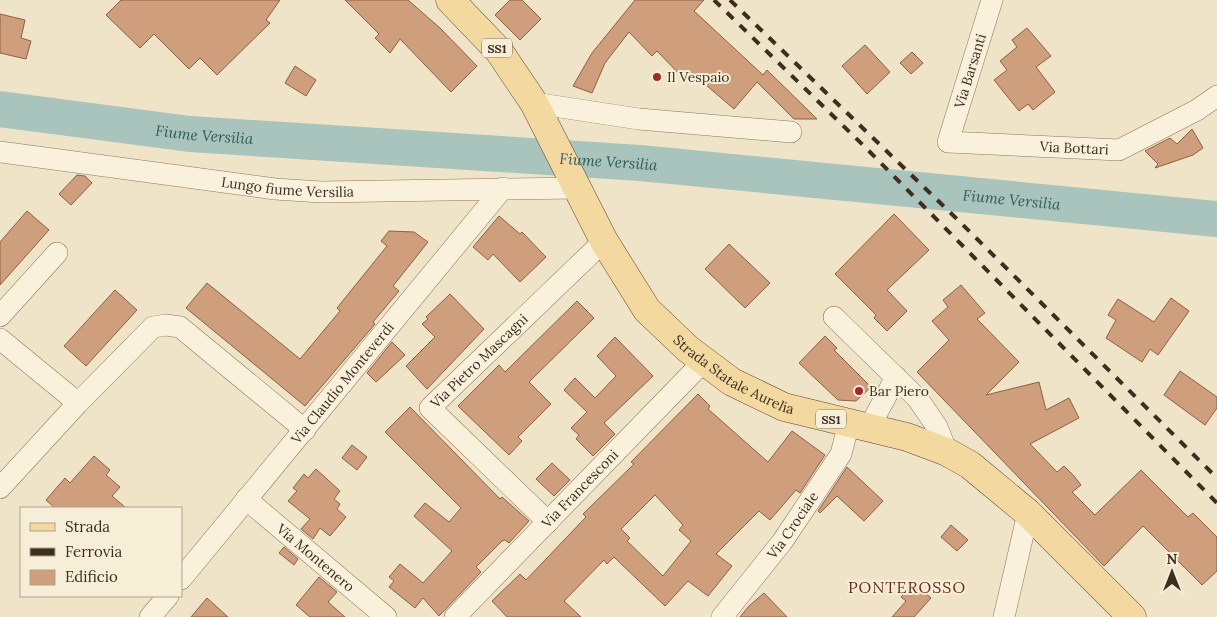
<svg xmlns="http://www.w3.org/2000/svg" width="1217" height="617" font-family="Lora,serif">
	<rect width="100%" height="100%" fill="#f0e4c8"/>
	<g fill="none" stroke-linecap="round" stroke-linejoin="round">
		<path stroke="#a9c4bc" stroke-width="36" id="s1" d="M0 109 190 134 640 163 1217 219"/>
	</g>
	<g fill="#cf9f7d" stroke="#8d5f41" fill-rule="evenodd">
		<polygon points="121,0 280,0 266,20 270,23 217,75 200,58 189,69 154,34 140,48 106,15"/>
		<polygon points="345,0 408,0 440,28 477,66 451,92 400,39 390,53 375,38 379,34"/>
		<polygon points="510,0 522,0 541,19 520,40 495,15"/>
		<polygon points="635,0 704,0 694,11 763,75 767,70 817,119 794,119 757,82 734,109 692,73 685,80 657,51 652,56 629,32 605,63 592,93 573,86 592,53"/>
		<polygon points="0,14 25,20 21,38 31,41 26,59 0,53"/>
		<polygon points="1027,28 1051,56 1036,67 1055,92 1033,110 1028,104 1019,111 994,80 1007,70 1000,61 1017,47 1012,40"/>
		<polygon points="865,45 890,72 867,94 842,66"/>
		<polygon points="912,52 923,63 911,74 900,63"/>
		<polygon points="295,66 316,80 306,96 285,83"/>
		<polygon points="1192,129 1203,148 1193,155 1155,168 1158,164 1145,151 1170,138 1177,144"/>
		<polygon points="77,175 85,176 92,183 71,205 59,194"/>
		<polygon points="27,211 49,230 0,285 0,242"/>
		<polygon points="894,214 929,250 887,290 907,311 887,331 874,318 876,315 835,274"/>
		<polygon points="499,216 520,234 522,232 546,257 520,282 493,254 488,260 473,247"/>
		<polygon points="389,231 414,232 428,242 393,286 399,291 373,322 375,324 305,406 186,308 207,283 300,359 340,311 337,308 387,246 381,241"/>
		<polygon points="729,244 770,283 745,308 705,269"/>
		<polygon points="961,285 985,313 977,319 1019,362 986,395 1039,382 1046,410 1069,398 1079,418 1030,444 1057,472 1064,466 1074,476 1081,485 1072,492 1095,515 1141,470 1188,517 1193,513 1217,537 1217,571 1202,585 1143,526 1104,566 917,372 949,340 932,321 948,307 943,300"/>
		<polygon points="115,290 137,310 86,366 64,346"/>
		<polygon points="450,294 484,329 427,389 406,366 435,337 422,324 428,319 426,317"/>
		<polygon points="1171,298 1189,311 1158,355 1150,349 1142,362 1106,338 1116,320 1108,315 1118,299 1154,322"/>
		<polygon points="577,301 594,318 529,382 551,404 518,437 522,441 509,455 458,406 499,365 505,372"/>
		<polygon points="825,336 837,348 834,350 871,387 856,401 838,400 799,363"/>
		<polygon points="615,337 653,376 604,423 615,434 593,456 576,439 579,435 571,428 587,412 564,390 575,378 595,398 616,376 597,356"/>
		<polygon points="392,342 405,355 376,382 367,373"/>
		<polygon points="1180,371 1217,397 1217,408 1205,425 1164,395"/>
		<path d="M698 394 710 406 708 409 768 462 792 431 825 455 800 493 796 490 770 520 759 511 716 554 732 566 708 596 688 581 665 606 614 557 607 564 604 560 564 601 581 617H507L492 601 520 574 526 580 586 517 583 514 634 464 631 462ZM655 495 683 525 679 530 691 541 663 576 627 541 630 538 621 529Z"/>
		<polygon points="410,407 500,499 502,497 529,521 509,543 505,540 502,541 476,567 481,572 439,616 423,598 415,608 389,587 394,581 389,577 400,564 423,583 452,551 414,516 425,503 449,522 461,508 385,432"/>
		<polygon points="352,445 367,457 357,470 342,458"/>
		<polygon points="94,456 110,470 106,475 120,487 112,496 126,508 55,508 46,500 65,478 70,483"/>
		<polygon points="552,463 570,480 554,496 536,479"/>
		<polygon points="847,467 883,501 864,521 837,496 820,513 818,511"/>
		<polygon points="316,469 340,491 334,499 340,504 337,509 346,517 330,536 320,528 313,539 301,529 310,519 288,501 297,491 293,488 304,474 308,478"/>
		<polygon points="951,525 968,540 957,551 941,537"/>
		<polygon points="284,547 298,559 294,565 279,553"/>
		<polygon points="319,577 337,592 328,602 345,617 310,617 296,605"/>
		<polygon points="913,583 931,598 914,617 892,617 906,601 901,597"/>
		<polygon points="764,593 787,617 740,617 749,606"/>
		<polygon points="207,598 228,617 191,617"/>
	</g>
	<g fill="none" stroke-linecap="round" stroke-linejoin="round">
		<g stroke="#8d765c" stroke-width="22">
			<g id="minor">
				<path id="s2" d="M992 0 948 142 1119 150 1197 110 1217 96"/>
				<polyline points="534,103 639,119 791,132"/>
				<path id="s3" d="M0 152 275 189 321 192 577 188"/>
				<polyline points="0,316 57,253"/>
				<polyline points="834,317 918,399 937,427 947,452"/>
				<polyline points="0,339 78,403"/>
				<polyline points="869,428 896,377"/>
				<polyline points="0,488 78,403 153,327 166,325 180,327 305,430"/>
				<path id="s4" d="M246 499 386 617"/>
				<path id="s5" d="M548 522 430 408 604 241"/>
				<path id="s6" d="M181 579 503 188"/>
				<polyline points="150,617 168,596"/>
				<path id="s7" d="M455 617 704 361"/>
				<path id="s8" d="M722 617 782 542 841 454 849 423"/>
				<polyline points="1004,617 1028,513"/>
			</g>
		</g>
		<g stroke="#5b4430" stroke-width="29">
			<g id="major">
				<path id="s9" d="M450 0 499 51 534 103 604 241 647 310 688 349 732 382 784 407 907 437 947 452 970 465 1028 513 1132 617"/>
			</g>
		</g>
		<use href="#minor" stroke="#faf1dc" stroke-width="21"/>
		<use href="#major" stroke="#f3d9a0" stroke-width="28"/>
		<g stroke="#3d2e20" stroke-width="4" stroke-dasharray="9 9" stroke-linecap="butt">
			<polyline points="714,0 866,148 1217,503"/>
			<polyline points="730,0 957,219 1217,478"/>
		</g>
	</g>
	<g fill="#9e2a2b" stroke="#f7eed8" stroke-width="2">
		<circle cx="657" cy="77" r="5"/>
		<circle cx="859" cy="391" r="5"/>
	</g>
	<g text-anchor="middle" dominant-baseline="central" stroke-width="4" stroke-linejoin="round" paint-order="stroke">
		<g fill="#f7eed8" stroke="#756857" stroke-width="1">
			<rect x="482" y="38.5" width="30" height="19" rx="4"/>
			<rect x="816" y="409.5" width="30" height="19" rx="4"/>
		</g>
		<g font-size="12" font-weight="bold" fill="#3d2e20">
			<text x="497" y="48">SS1</text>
			<text x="831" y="419">SS1</text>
		</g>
		<g font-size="14" fill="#3d2e20" stroke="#f7eed8">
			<text transform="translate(970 71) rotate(-73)">Via Barsanti</text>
			<text stroke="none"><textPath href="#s2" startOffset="275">Via Bottari</textPath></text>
			<text stroke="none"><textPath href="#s3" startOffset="290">Lungo fiume Versilia</textPath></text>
			<text stroke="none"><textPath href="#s5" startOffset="232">Via Pietro Mascagni</textPath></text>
			<text stroke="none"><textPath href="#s9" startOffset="479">Strada Statale Aurelia</textPath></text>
			<text stroke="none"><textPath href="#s6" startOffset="254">Via Claudio Monteverdi</textPath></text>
			<text stroke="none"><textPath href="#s7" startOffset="179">Via Francesconi</textPath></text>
			<text stroke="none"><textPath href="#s8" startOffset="116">Via Crociale</textPath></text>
			<text stroke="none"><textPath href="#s4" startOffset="91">Via Montenero</textPath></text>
		</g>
		<g font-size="14" fill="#3d2e20" stroke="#f7eed8" text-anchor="start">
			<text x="667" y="77">Il Vespaio</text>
			<text x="869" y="391">Bar Piero</text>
		</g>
		<g font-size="15" font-style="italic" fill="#2f5d5a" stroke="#f7eed8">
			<text stroke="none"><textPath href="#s1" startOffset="206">Fiume Versilia</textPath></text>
			<text stroke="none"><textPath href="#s1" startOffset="611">Fiume Versilia</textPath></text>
			<text stroke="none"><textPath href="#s1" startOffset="1016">Fiume Versilia</textPath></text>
		</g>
		<g font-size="16" letter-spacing="1" fill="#6b2e1e" stroke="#f7eed8">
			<text x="907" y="587">PONTEROSSO</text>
		</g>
	</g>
	<rect x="20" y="507" width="162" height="90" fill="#f7eed8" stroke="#ada18e"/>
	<rect x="30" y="523" width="25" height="8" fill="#f3d9a0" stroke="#ada18e"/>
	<text x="65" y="532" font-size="15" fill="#3d2e20">Strada</text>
	<rect x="30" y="548" width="25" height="8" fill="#3d2e20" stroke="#ada18e"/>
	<text x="65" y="557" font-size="15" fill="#3d2e20">Ferrovia</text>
	<rect x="30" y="570" width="25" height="15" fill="#cf9f7d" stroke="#ada18e"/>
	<text x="65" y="582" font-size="15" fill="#3d2e20">Edificio</text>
	<g transform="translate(1172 572)" stroke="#f7eed8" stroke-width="4" paint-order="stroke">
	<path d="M0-4L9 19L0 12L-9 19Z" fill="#3d2e20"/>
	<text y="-8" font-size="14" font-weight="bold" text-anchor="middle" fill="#3d2e20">N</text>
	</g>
</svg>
